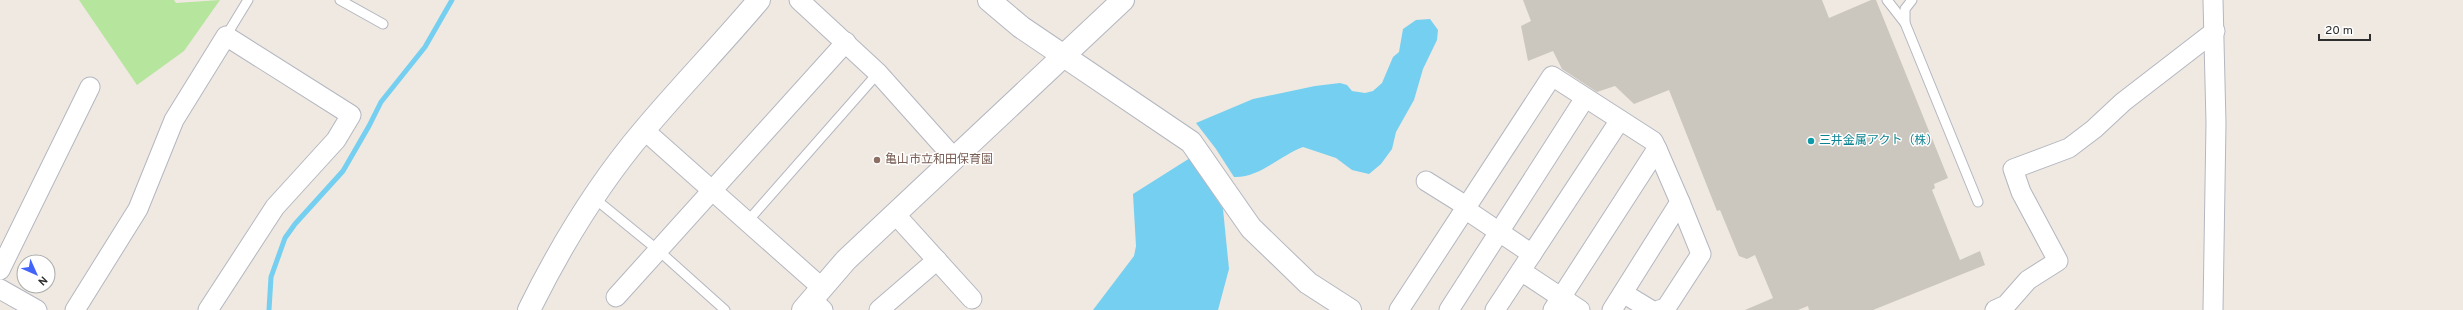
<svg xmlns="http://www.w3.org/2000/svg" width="2463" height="310" font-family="Overpass,'Noto Sans JP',sans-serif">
	<rect width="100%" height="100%" fill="#efe9e1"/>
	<polygon fill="#b6e59e" points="79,0 174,0 176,3 220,0 184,51 137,85"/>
	<g fill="#75cff0">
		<path d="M1430 19 1438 30 1437 40 1423 69 1414 100 1396 132 1392 149 1381 164 1369 174 1352 170 1336 158 1303 147C1279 156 1260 178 1234 177L1216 149 1196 123 1253 99 1315 86 1340 83 1347 85 1352 91 1365 93 1373 91 1382 83 1393 57 1399 52 1403 29 1416 20Z"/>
		<polygon points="1190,158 1223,209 1229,269 1218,310 1093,310 1134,256 1136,246 1133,194"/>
	</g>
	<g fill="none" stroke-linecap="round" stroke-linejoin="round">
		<polyline stroke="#75cff0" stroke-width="5" points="269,310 271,277 285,238 295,224 343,171 369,126 381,102 425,47 452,0"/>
	</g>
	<polygon fill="#cbc7bf" points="1523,0 1822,0 1829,18 1871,0 1876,0 1948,178 1934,184 1935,188 1932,190 1960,260 1980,251 1985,265 1873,310 1809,310 1808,306 1798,310 1745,310 1773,298 1755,255 1747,259 1739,256 1720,210 1717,211 1669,90 1634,104 1615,86 1597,92 1562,69 1553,51 1528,61 1521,26 1531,21"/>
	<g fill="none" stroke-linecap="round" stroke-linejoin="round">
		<g stroke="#b4b7c1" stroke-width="11">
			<g id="service">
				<polyline points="340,0 383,24"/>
				<polyline points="1887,0 1905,23"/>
				<polyline points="1912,0 1905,9 1905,23 1978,202"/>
				<polyline points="226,36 248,0"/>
				<polyline points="594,198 659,251 725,310"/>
				<polyline points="747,222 878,73"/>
			</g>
		</g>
		<g stroke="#b4b7c1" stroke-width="21">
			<g id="minor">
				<polyline points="799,0 878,73 954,158"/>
				<polyline points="2213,0 2216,123 2213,310"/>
				<polyline points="644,130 821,287"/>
				<polyline points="1426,181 1466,206"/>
				<polyline points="1465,209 1532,254"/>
				<polyline points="895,214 972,299"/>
				<polyline points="0,270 90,87"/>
				<polyline points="1521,271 1580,310"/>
				<polyline points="0,289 37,310"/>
				<polyline points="1623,293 1651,310"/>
				<polyline points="616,297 846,42"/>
				<polyline points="811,299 823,310"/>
				<polyline points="75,310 138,209 174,120 226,36 351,115 336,140 275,207 208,310"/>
				<polyline points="879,310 937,260"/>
				<polyline points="1399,310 1552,76 1653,141 1657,149 1553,310"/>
				<polyline points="1449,310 1585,98"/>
				<polyline points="1495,310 1620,120"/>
				<polyline points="1612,310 1680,202 1657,149"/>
				<polyline points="1659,310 1666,308 1701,254 1680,202"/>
				<polyline points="1995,310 2006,305 2028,280 2058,261 2021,192 2013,169 2069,148 2094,129 2123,102 2215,31"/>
			</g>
		</g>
		<g stroke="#b4b7c1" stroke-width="24">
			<g id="tertiary">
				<polyline points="989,0 1021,27 1191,142 1251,228 1308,283 1350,310"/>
				<path d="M529 310C560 247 599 183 645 129 682 85 722 44 759 0"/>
				<polyline points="803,310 846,260 1123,0"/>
			</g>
		</g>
		<use href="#service" stroke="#fff" stroke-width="9"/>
		<use href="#minor" stroke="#fff" stroke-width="19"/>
		<use href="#tertiary" stroke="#fff" stroke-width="22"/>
	</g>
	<circle fill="#0f9aa8" stroke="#fff" stroke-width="1.5" cx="1811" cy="141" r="4"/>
	<circle fill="#8d6e63" stroke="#fff" stroke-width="1.5" cx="877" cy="160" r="4"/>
	<g text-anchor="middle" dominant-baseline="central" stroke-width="3" stroke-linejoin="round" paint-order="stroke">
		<g font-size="12" fill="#0d838f" stroke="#fff" text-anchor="start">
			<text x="1819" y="141">三井金属アクト（株）</text>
		</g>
		<g font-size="12" fill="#785e54" stroke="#fff" text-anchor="start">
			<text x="885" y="160">亀山市立和田保育園</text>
		</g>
	</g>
	<g transform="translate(36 274) rotate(135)"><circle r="19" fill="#ffffff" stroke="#ababab"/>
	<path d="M0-3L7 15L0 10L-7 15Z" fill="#4264fb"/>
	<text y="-6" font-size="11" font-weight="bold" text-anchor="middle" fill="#2e2e2e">N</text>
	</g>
	<path d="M2319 34v6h51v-6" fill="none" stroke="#2e2e2e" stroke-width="2"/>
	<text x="2325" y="34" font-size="12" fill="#2e2e2e" stroke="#ffffff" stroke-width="3" paint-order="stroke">20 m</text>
</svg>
